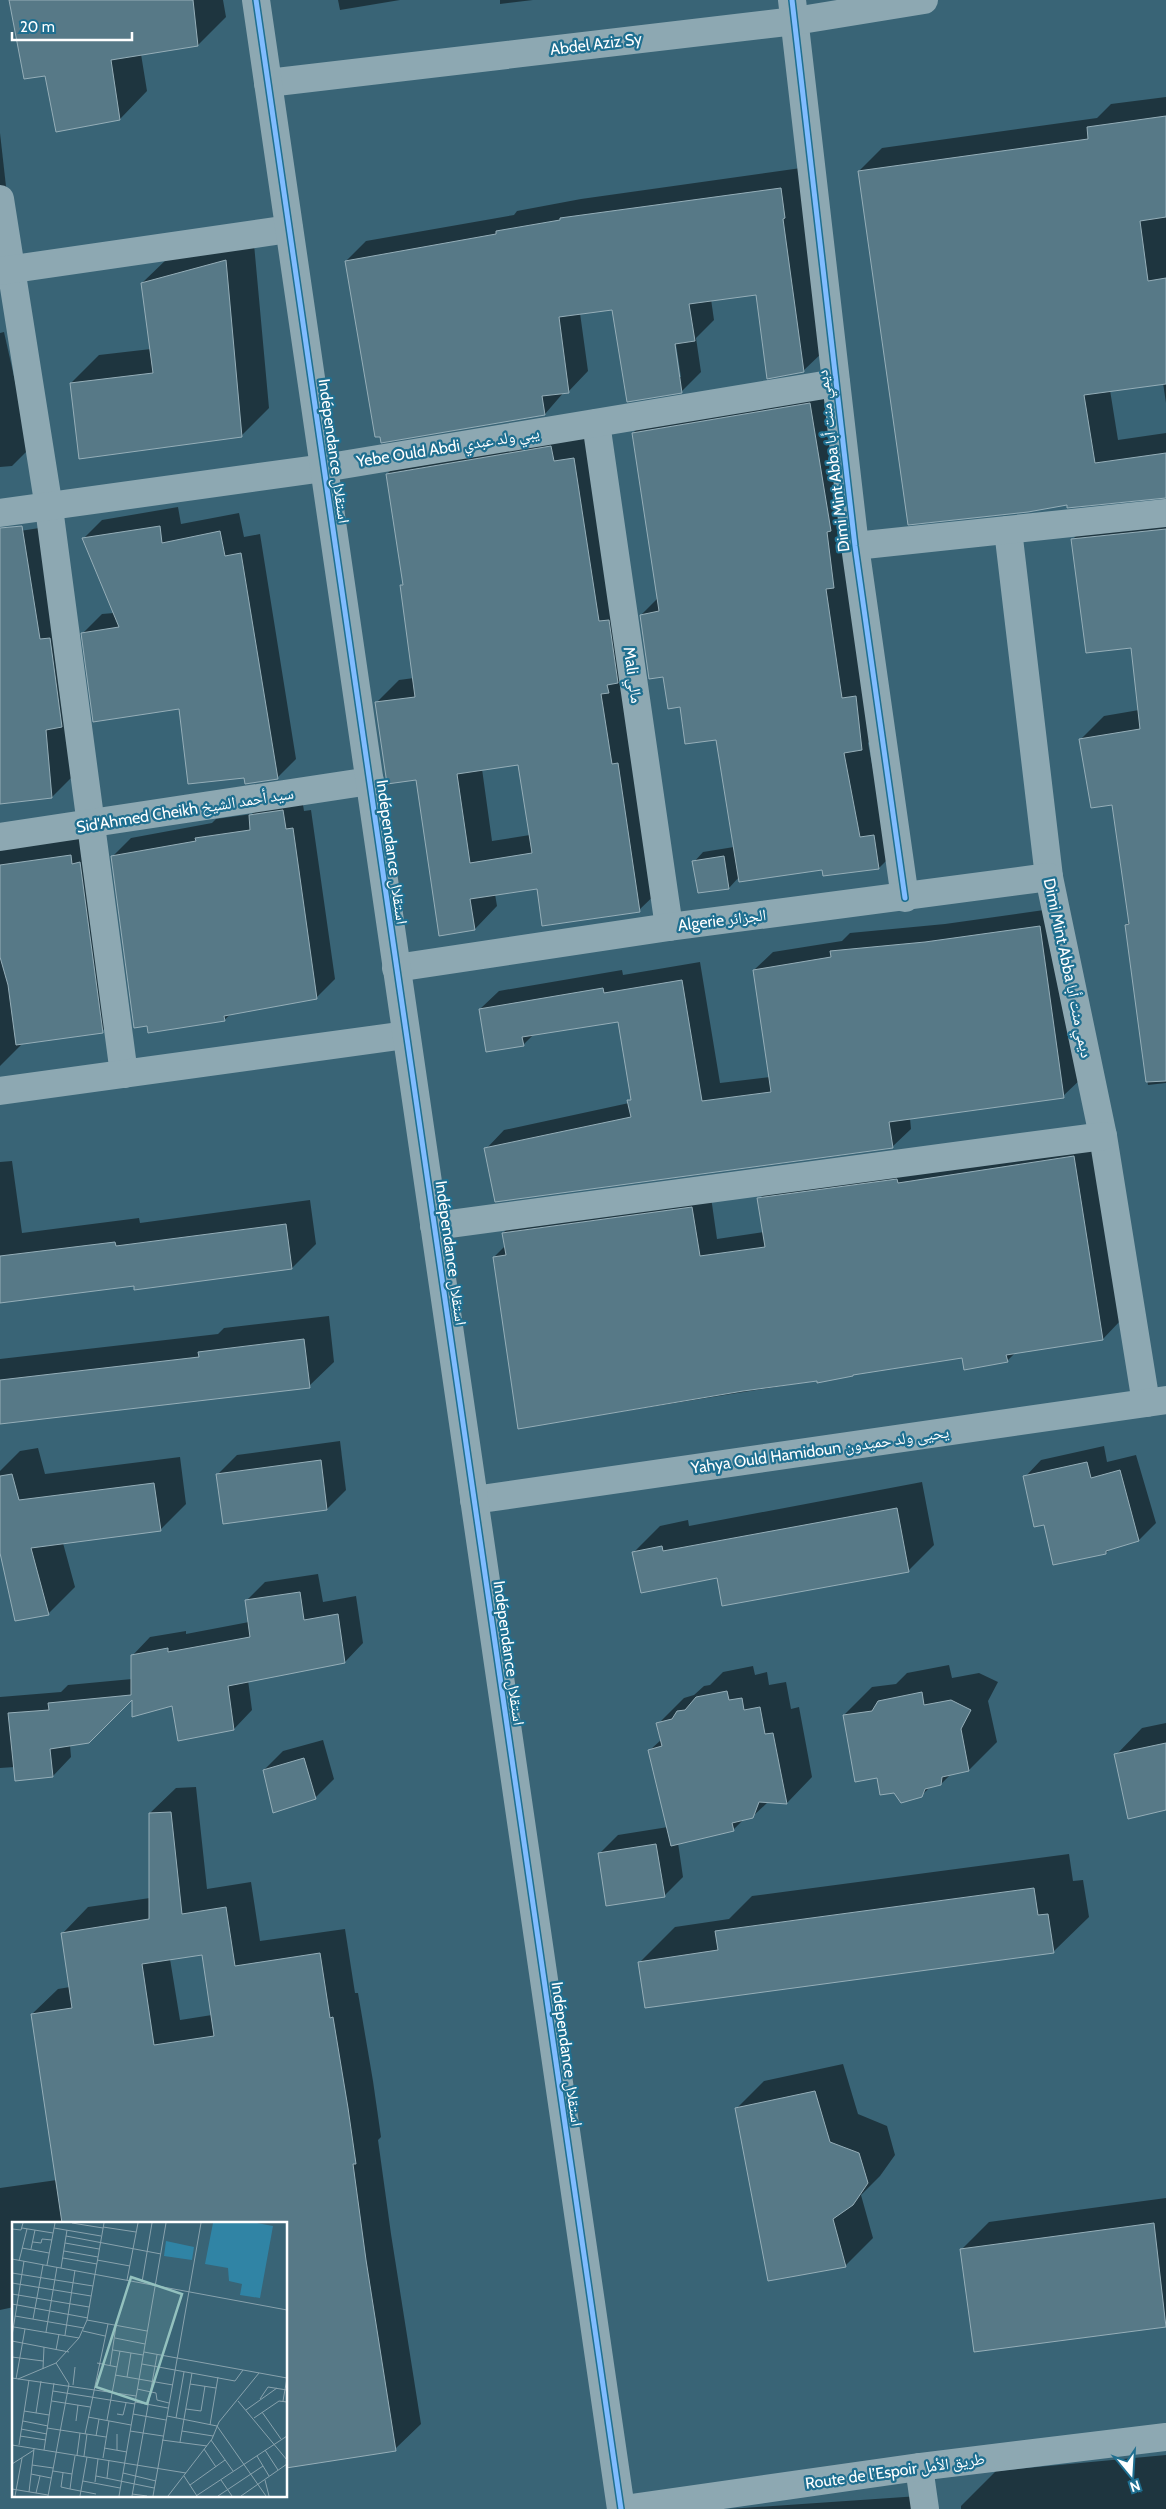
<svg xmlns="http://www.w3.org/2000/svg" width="1166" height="2509" font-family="Cabin,'Noto Naskh Arabic',sans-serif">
	<rect width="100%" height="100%" fill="#396476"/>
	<g fill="#0007" fill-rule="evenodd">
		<polygon points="11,0 223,0 226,17 198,45 141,54 147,91 120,119 46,74"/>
		<polygon points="338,0 400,0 340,10"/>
		<polygon points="500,0 533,0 500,4"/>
		<polygon points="1166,97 1166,403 1163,383 1110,390 1118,440 1166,433 1166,496 1069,506 859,171 882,148 1097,118 1111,104"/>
		<polygon points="0,133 10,222 0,232"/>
		<path d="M801 168 824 351 803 371 757 293 711 299 714 320 696 338 701 372 681 392 613 308 580 313 588 371 568 392H564L545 414 346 261 366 241 514 215 517 211 581 199ZM673 338H675L681 377H678Z"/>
		<polygon points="253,233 269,408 241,436 71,383 99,355 151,349 142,283 170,256"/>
		<polygon points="4,332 30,448 12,466 0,467 0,333"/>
		<polygon points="832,382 884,727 868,743 882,816 901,846 879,868 823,868 739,877 729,888 699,892 694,862 703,852 734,847 717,738 681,706 664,675 641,615 658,598 633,433 655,411"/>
		<path d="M597 436 662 888 639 910 538 888 495 894 497 906 475 929 417 778 376 703 399 680 414 678 401 586 404 582 387 474 410 451ZM519 764 530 835 492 841 482 769Z"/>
		<polygon points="178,507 181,524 239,513 244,537 260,534 296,759 277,778 245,777 180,708 83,633 102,614 114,613 83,539 102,520"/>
		<polygon points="1166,508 1166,1083 1148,1085 1126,925 1130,921 1113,803 1081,739 1104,716 1139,710 1132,646 1073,539 1096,516"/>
		<polygon points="46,527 72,777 52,797 0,802 0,534"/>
		<polygon points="301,792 304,811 311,810 335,979 316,998 231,1014 224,1020 112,857 131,838 212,823 216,819 252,814 269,797"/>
		<polygon points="94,833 125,1009 102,1031 22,1044 0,1066 0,846"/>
		<polygon points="1058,908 1082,1078 1063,1096 910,1118 911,1129 892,1147 486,1149 504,1130 629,1103 632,1098 619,1020 534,1034 523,1045 480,1009 499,991 622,970 623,975 700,962 720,1083 770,1077 754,970 773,952 842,941 850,933 945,924"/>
		<polygon points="1092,1138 1120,1321 1103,1339 1016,1352 1007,1361 963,1357 519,1428 494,1257 506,1245 503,1233 521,1215 710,1190 717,1239 764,1232 759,1199 777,1181"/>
		<polygon points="12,1161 22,1233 139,1218 140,1223 310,1200 316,1244 292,1268 0,1301 0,1162"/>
		<polygon points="329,1316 334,1362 309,1386 0,1422 0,1359 218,1334 224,1328"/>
		<polygon points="340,1441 346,1490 327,1509 218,1474 237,1455"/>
		<polygon points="1104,1446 1107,1462 1136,1455 1156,1523 1139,1540 1110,1549 1106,1553 1045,1523 1025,1477 1041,1460"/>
		<polygon points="38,1448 45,1474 180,1457 186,1504 160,1530 63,1543 75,1587 48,1614 0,1530 0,1471 20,1451"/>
		<polygon points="922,1482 934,1545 908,1571 718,1576 634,1552 660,1526 688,1520 689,1526"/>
		<polygon points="318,1574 323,1602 356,1596 363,1643 345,1662 248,1680 252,1710 234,1729 179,1739 173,1705 133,1698 70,1745 71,1757 53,1776 15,1767 0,1768 0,1697 61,1692 68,1685 132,1679 132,1656 150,1637 186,1631 186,1634 249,1622 247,1600 265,1582"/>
		<polygon points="949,1665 952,1678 979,1673 998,1682 988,1701 997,1742 969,1770 951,1774 941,1784 931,1786 921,1796 895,1791 878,1777 844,1715 872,1687 896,1684 907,1673"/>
		<polygon points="753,1666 755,1675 767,1672 769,1685 786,1682 791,1709 799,1707 812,1777 787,1803 768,1802 752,1817 744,1819 733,1830 678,1843 683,1877 664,1896 599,1854 618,1835 668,1827 650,1750 662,1739 658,1724 684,1698 694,1695 704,1686 710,1685 723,1672"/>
		<polygon points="1166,1723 1166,1809 1116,1755 1142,1728"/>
		<polygon points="323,1740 334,1779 315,1798 264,1770 283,1751"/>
		<path d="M196 1787 207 1889 251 1882 260 1941 345 1929 355 1993H358L373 2081 381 2137 378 2140 391 2234 421 2424 395 2449 286 2223H14V2307L0 2310V2188L57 2180 32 2014 58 1989 70 1987 63 1933 88 1907 150 1898V1813L176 1788ZM203 1954 212 2015 180 2020 170 1959Z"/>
		<polygon points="1069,1854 1073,1881 1083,1880 1089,1917 1053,1952 640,1962 675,1927 729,1919 752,1896"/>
		<polygon points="843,2064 858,2114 887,2126 895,2155 880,2176 861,2195 873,2238 846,2265 736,2109 764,2081"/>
		<polygon points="1166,2198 1166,2326 975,2351 961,2250 989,2222"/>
		<polygon points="1166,2455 1166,2509 961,2509 961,2506 996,2471"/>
		<polygon points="919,2496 921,2509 728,2509"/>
	</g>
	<g fill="#577987" stroke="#95aeb8" fill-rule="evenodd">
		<polygon points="9,0 193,0 198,46 111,60 120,120 56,132 45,76 24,79"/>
		<polygon points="1166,116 1166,217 1140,221 1148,281 1166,278 1166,384 1084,395 1095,463 1166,453 1166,498 1067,508 1067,505 1028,512 908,525 858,171 1088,139 1087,127"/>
		<polygon points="781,188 785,218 783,219 804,372 767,379 756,295 689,304 695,341 675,344 682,393 627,402 612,310 559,317 569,393 542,396 545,415 381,443 380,437 375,437 345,261 496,234 496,231 560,220 560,218"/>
		<polygon points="226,260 242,437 79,459 70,383 153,373 141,283"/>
		<polygon points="810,403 831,531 827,532 834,588 826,589 842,698 856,696 862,750 844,753 860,837 874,835 879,869 823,876 822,870 739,882 716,740 685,744 680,707 668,709 663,677 649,679 640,615 659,611 632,433"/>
		<path d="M551 446 554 461 574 458 599 621 609 620 618 683 607 685 609 693 601 694 612 764 618 763 640 912 542 926 537 889 470 899 475 930 439 936 416 780 387 784 375 702 415 697 400 585H403L386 474ZM518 765 532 853 470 863 457 774Z"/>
		<polygon points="22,526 40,639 50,638 62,727 46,730 52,798 0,804 0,528"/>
		<polygon points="160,526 162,543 220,531 225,556 241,553 278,779 245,784 244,778 188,784 179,709 93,722 81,633 119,627 82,538"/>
		<polygon points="1166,529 1166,1081 1146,1082 1125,925 1129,924 1112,805 1091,808 1079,739 1140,729 1131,648 1086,653 1071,539"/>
		<polygon points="283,810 286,829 293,828 317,999 224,1016 225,1021 148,1033 147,1026 134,1028 111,856 196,841 195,838 250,830 249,815"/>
		<polygon points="71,855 72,864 80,862 103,1033 16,1045 8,985 0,957 0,865"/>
		<polygon points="724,856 729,889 698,893 692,861"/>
		<polygon points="1040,926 1064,1098 889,1122 893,1148 495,1202 484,1148 631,1117 627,1100 631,1100 618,1022 522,1037 524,1046 486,1052 479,1009 603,988 604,993 682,980 702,1101 771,1092 753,970 831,957 830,951 925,942"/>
		<polygon points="1074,1156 1103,1340 1006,1355 1008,1362 964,1370 962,1358 853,1375 853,1376 817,1383 817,1381 743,1391 518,1429 493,1257 506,1255 502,1233 692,1207 700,1256 765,1247 757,1198 897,1179 898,1183"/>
		<polygon points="286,1224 292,1269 134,1290 134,1286 0,1303 0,1256 115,1242 116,1246"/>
		<polygon points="304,1339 310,1388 0,1424 0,1380 199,1357 198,1352"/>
		<polygon points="321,1460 327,1510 223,1524 216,1474"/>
		<polygon points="1087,1462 1091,1478 1120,1470 1139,1541 1106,1551 1106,1554 1053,1565 1044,1525 1034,1527 1023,1476"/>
		<polygon points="12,1474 19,1500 154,1483 161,1531 31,1548 49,1615 15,1621 0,1553 0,1476"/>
		<polygon points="897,1508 909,1572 722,1606 717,1578 641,1593 632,1552 662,1546 663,1551"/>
		<polygon points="300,1592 304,1620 338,1614 345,1663 228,1686 234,1730 178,1741 172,1706 132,1717 132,1700 89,1743 50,1749 53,1777 15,1781 8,1713 49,1710 48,1703 131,1695 131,1655 168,1648 168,1652 250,1637 245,1600"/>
		<polygon points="727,1691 729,1700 742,1698 744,1710 760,1707 765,1734 773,1733 787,1804 759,1802 753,1818 732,1823 734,1831 671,1846 648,1750 662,1746 656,1723 672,1719 677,1711 685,1710 696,1697"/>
		<polygon points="922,1692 924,1705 951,1700 971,1710 961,1729 969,1771 942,1777 941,1785 925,1789 922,1797 901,1803 894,1793 880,1795 877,1778 855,1782 843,1715 872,1711 878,1701"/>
		<polygon points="1166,1743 1166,1810 1128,1819 1114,1754"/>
		<polygon points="304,1758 316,1799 273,1813 263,1770"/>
		<path d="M171 1812 182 1914 226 1907 235 1966 320 1953 330 2018 333 2017 348 2108 356 2164H353L366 2260 396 2451 286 2468V2223H62L31 2014 72 2008 61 1933 149 1919V1813ZM202 1955 214 2036 154 2045 142 1964Z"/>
		<polygon points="656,1844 665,1897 606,1906 598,1853"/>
		<polygon points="1034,1888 1038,1915 1048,1914 1054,1953 645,2008 638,1962 718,1950 715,1931"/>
		<polygon points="815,2091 830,2142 859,2153 868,2183 853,2205 833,2219 846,2267 768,2281 735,2108"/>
		<polygon points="1154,2223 1166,2327 974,2352 960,2249"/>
	</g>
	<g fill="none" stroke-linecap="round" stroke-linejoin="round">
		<g stroke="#8da8b2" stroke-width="28">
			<polyline points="792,0 855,546 905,898"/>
			<polyline points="268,83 795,21 924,0"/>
			<polyline points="0,199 49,508 124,1074"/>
			<polyline points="0,271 289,229"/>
			<polyline points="596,423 669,927"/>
			<polyline points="0,513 324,468 836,383"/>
			<polyline points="1008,530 1049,877 1103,1136 1146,1403"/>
			<polyline points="855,546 1166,513"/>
			<polyline points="0,837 370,781"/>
			<polyline points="396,968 669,927 1049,877"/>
			<polyline points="0,1091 406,1035"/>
			<polyline points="434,1226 1103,1136"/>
			<polyline points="474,1500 1166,1400"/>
			<polyline points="919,2467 925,2509"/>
		</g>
		<g stroke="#8da8b2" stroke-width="28">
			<polyline points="256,0 621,2509"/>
			<polyline points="624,2509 919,2467 1166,2437"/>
		</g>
		<g stroke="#1f6f90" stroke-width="8">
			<g id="cycleway">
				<polyline points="256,0 621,2509"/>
				<polyline points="792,0 855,546 905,898"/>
			</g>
		</g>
		<use href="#cycleway" stroke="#80bcff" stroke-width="5"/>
	</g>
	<g text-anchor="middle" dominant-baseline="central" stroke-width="4.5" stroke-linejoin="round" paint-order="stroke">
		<g font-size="16" fill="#fff" stroke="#1f6f90">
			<text transform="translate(596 44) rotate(-7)">Abdel Aziz Sy</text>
			<text transform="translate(448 447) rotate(-9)">Yebe Ould Abdi يبي ولد عبدي</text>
			<text transform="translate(334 451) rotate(82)">Indépendance استقلال</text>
			<text transform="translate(833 461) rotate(-97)">Dimi Mint Abba ديمي منت أبا</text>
			<text transform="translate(633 675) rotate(82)">Mali مالي</text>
			<text transform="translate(185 810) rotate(-9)">Sid'Ahmed Cheikh سيد أحمد الشيخ</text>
			<text transform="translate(392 852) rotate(82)">Indépendance استقلال</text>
			<text transform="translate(722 920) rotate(-7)">Algerie الجزائر</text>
			<text transform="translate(1068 968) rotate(78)">Dimi Mint Abba ديمي منت أبا</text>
			<text transform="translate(451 1253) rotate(82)">Indépendance استقلال</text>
			<text transform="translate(820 1450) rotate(-8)">Yahya Ould Hamidoun يحيى ولد حميدون</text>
			<text transform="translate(509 1653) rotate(82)">Indépendance استقلال</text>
			<text transform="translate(567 2054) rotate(82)">Indépendance استقلال</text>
			<text transform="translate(895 2471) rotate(-8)">Route de l’Espoir طريق الأمل</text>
		</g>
	</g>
	<g transform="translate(12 2222)">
		<rect width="275" height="275" fill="#396476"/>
		<path d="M201 1H245L261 4 248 76 228 73 230 62 217 59 216 46 193 42ZM154 19 182 25 180 38 152 34Z" fill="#3084a5"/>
		<path fill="none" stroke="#88a2ad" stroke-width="1" d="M60 1 91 6M91 5 124 10M10 6 41 11M42 6 89 14M0 7 9 8 11 1M54 14 149 32M21 20 29 21 30 17 40 18M53 21 87 27M10 26 37 31M19 27 23 8M52 29 86 35M51 36 85 42M0 37 275 88M85 38 118 44M7 39 15 7M35 43 43 1M49 46 55 8M0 51 81 64M115 58 126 1M130 60 140 1M0 61 79 74M0 72 77 85M0 82 76 96M3 94 72 106M21 97 31 43M75 98 135 109M2 105 67 116M71 109 93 114M34 110 45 45M53 113 63 48M0 114 12 39M103 116 133 122M0 119 57 130M44 128 47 112M101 128 131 133M132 130 275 156M0 135 31 139M85 141 105 145M130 142 223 159 231 148M98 144 104 104M31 147 32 125M103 153 161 163M115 155 119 131M0 156 124 174M4 157 13 107M6 157 44 141 67 116 75 98 92 1M178 162 204 166M61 163 63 145M125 167 144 171 145 178 157 181M41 169 123 182M248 177 256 165 275 168M40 179 78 185M226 179 275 238M271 179 275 156M123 180 156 186M174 187 189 189 193 164M234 188 265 166M12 189 37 193M250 190 269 217M24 191 29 159M105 192 111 193 114 181M121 192 154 198M155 194 205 204 254 274M76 195 119 203M164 196 172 150M242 196 267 179 275 180M95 198 108 129M11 199 36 204M64 199 66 183M198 203 206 155M35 206 94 215M9 207 35 212M118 209 151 214M170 209 201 214M73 212 96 102M8 214 34 218M84 214 87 197M150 218 195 224M199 218 221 249M168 220 180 151M0 223 174 251M7 223 17 158M92 226 115 230M192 227 204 245M32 228 42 161M105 228V212M253 228 266 248M65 233 68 211M72 234 75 212M245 234 257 254M91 236 97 199M0 242 22 228M20 243 41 246M41 249 60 252 58 267 84 272M51 251 49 265 58 267M111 251 144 259M19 252 39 256M60 252 63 234M84 254 142 266M172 254 185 274M95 256 97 238M209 258 220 274M253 258 257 274M71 259 108 266M83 260 86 237M178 263 213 238M0 267 36 273M17 270 22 227M24 271 28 254M120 272 135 274M3 274 10 236M36 274 57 162 44 141M68 274 75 235M107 274 154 1M120 274 145 133M141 274 189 1M156 274 200 217 207 200 247 151M184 274 275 214M206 274 251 244M229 274 275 242"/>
		<path fill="#93c1be" fill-opacity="0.15" stroke="#93c1be" stroke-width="2.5" d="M119 55 170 72 135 182 84 165Z"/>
		<rect width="275" height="275" fill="none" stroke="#fff" stroke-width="2.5"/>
	</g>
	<g transform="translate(1131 2474) rotate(162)" stroke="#1f6f90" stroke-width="4" paint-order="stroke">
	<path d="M0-4L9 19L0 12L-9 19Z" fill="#ffffff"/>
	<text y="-8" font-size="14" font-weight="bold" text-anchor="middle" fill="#ffffff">N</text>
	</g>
	<path d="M12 32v8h120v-8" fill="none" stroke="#ffffff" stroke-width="2.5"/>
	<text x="20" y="32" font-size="15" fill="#ffffff" stroke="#1f6f90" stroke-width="4" paint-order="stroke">20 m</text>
</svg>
